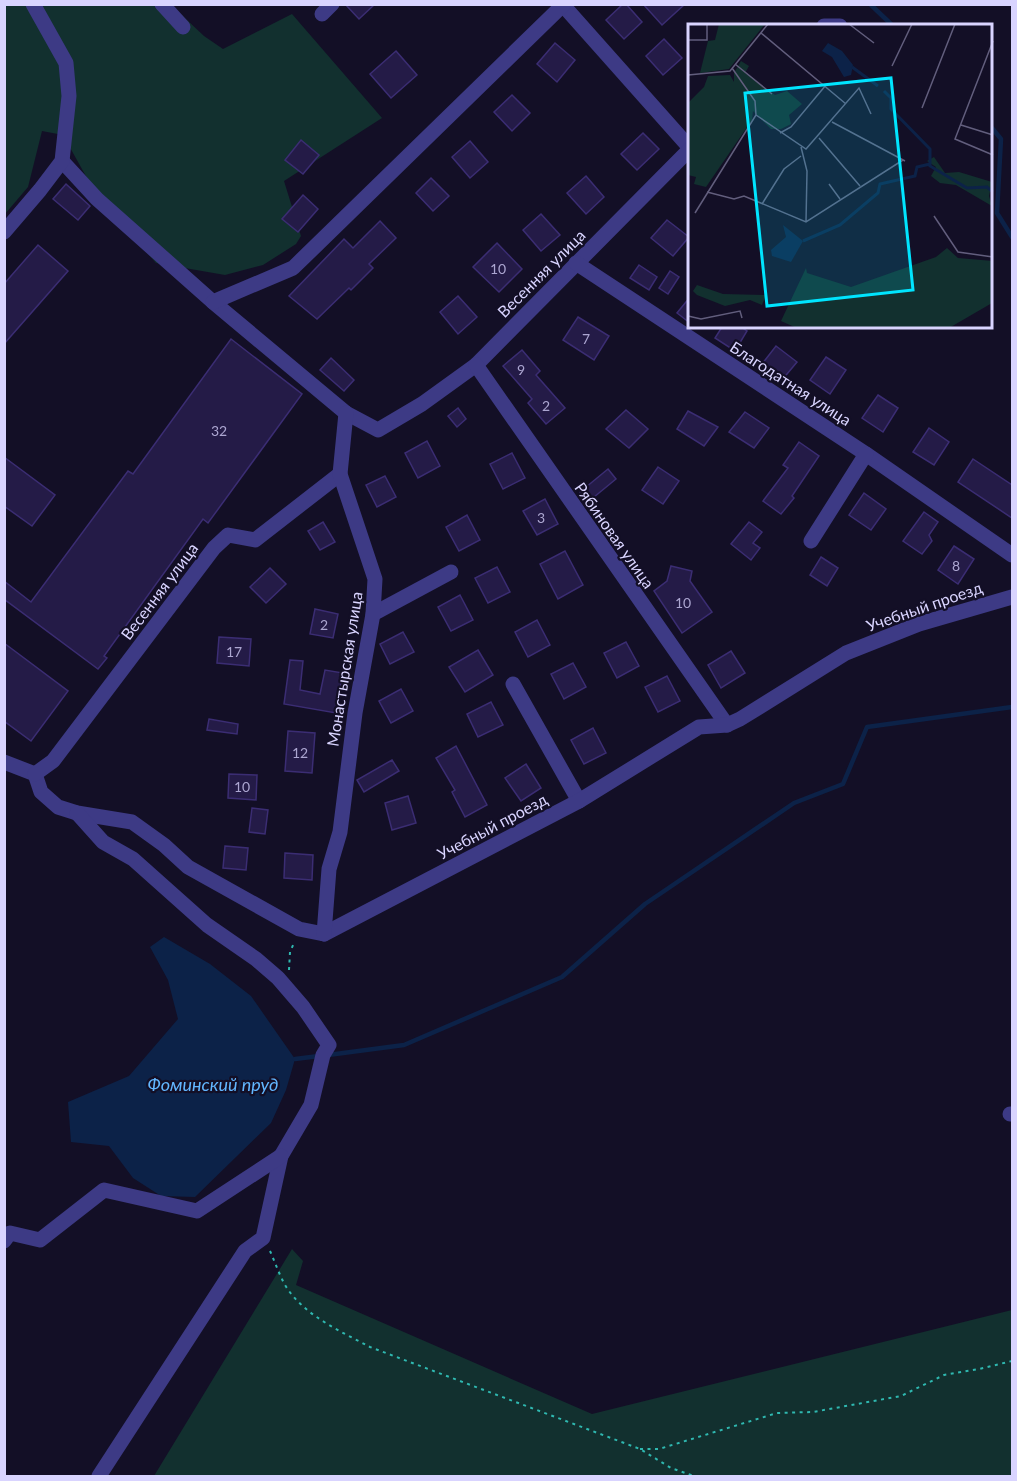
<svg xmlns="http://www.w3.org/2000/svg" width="1017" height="1481" font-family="Lato,sans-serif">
	<rect width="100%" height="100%" fill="#130f26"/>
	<g fill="#12302f">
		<polygon points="5,5 171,5 204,36 223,49 292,14 382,118 284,181 301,236 296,244 263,265 225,275 156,263 97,196 63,135 42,131 28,187 5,214"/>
		<polygon points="292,1249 303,1261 296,1285 592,1414 1012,1310 1012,1476 154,1476"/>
	</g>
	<polygon fill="#0c2248" points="164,937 210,964 251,996 295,1059 286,1090 271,1123 195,1197 161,1196 133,1178 109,1146 71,1142 68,1102 129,1076 178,1019 168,980 150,947"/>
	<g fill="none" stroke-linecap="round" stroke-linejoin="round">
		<g stroke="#0c2248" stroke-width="4.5">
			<polyline points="870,4 893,26"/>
			<polyline points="992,128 1001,139 997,213 1012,237"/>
			<polyline points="328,1055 404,1045 562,977 645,904 794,803 843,784 867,727 1012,707"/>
			<polyline points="295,1059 319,1056"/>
		</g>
	</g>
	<g fill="#241b47" stroke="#3b2d73" stroke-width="1.5">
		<polygon points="345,4 375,4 359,19"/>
		<polygon points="623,4 626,4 642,22 624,39 606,20"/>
		<polygon points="643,4 685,4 662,25"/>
		<polygon points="664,39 682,58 663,75 646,56"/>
		<polygon points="555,43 575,60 557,82 537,64"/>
		<polygon points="396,51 417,75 391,98 370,74"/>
		<polygon points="512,95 530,113 512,131 494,112"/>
		<polygon points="643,133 659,149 637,170 621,154"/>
		<polygon points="301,140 319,155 303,174 285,160"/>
		<polygon points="470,141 488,162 470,178 452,157"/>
		<polygon points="586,176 604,197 586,214 567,193"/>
		<polygon points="431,178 449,196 433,211 416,193"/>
		<polygon points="66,184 90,206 78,220 53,199"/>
		<polygon points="303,195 318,209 298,232 282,219"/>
		<polygon points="541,214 560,235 541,251 523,230"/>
		<polygon points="667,220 689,237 673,256 651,238"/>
		<polygon points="380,221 396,238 369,264 373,268 351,290 349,288 317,319 289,296 344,239 353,248"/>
		<polygon points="497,243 522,269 499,292 473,267"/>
		<polygon points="38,245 68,271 4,344 4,284"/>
		<polygon points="639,265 657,277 649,290 630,278"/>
		<polygon points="670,271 679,277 668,294 659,288"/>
		<polygon points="458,296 477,317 458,334 440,312"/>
		<polygon points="690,297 690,323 677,313"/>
		<polygon points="578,317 609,336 594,360 563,340"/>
		<polygon points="722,327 741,327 747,331 735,351 715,338"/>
		<polygon points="231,339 302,394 208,523 203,519 104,656 107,658 98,669 4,599 4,581 31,602 128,471 133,474"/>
		<polygon points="776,346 797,362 782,380 762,364"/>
		<polygon points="522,350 540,371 536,375 565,408 546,424 528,403 532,399 503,366"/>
		<polygon points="826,357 846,370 830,394 810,380"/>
		<polygon points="331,358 354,380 344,391 320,370"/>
		<polygon points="878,395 898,408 883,432 862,418"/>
		<polygon points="458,408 466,419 457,427 448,416"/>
		<polygon points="626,410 648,429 629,448 606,429"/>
		<polygon points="688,411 718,427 704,446 677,429"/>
		<polygon points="745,412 769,428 754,448 729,432"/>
		<polygon points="929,428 949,442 934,465 913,452"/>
		<polygon points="427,441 440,466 418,478 405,453"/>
		<polygon points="799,442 819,456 792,496 794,498 781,514 763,501 788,468 783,465"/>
		<polygon points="512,453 525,478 503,489 490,464"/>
		<polygon points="4,457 55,495 32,526 4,506"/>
		<polygon points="973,459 1012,485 1012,518 958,482"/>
		<polygon points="658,467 679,481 663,504 642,490"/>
		<polygon points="608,469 616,479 588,502 580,492"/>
		<polygon points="385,476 396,497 377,507 366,485"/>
		<polygon points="864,493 886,509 871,530 849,515"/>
		<polygon points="545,499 558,524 537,535 523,511"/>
		<polygon points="924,512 938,522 929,535 932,541 922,554 903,541"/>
		<polygon points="467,515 480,540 459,551 446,527"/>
		<polygon points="323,522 335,542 320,550 308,531"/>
		<polygon points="749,522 762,532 753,543 760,548 751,560 731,544"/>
		<polygon points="954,546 974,559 958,584 938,570"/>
		<polygon points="565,551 583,585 558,599 540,564"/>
		<polygon points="821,557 838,568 827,586 810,575"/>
		<polygon points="671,566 692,571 690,581 712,612 682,633 654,591 667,581"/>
		<polygon points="497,567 510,592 488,603 475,578"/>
		<polygon points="270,568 286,584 266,603 250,587"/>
		<polygon points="460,595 473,620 451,631 438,607"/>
		<polygon points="315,609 338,614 333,638 310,634"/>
		<polygon points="537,620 550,645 528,657 515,632"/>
		<polygon points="403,632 414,652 390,664 380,644"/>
		<polygon points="219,637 251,639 249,666 217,663"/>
		<polygon points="626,642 639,666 617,678 604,653"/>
		<polygon points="4,643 68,691 31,741 4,721"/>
		<polygon points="478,650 493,675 465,692 449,667"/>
		<polygon points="731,651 745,673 721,688 708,665"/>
		<polygon points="290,660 303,661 300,690 320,694 325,670 343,673 336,713 284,704"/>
		<polygon points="573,663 586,687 564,699 551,674"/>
		<polygon points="667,676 680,701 658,712 645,687"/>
		<polygon points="401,689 413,711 391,723 379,701"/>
		<polygon points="491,702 503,725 478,737 467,714"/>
		<polygon points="209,719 238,724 237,734 207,730"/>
		<polygon points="593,728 606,753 584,764 571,740"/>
		<polygon points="288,731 315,733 312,773 285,771"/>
		<polygon points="456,746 487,805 465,817 452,792 455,790 436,758"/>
		<polygon points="392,760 399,771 364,792 357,780"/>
		<polygon points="526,764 541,788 521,801 505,778"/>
		<polygon points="229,774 257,775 256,800 228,798"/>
		<polygon points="408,796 416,823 392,830 385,803"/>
		<polygon points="252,808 268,810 265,834 249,832"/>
		<polygon points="225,846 248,848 246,870 223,868"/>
		<polygon points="285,853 313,855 312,880 284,878"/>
	</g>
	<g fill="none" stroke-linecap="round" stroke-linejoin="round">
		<g stroke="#2fb8b0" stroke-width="2" stroke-dasharray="3 4.5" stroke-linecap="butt">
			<polyline points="289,970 290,952 294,943"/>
			<path d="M270 1251C275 1262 279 1274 285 1285 303 1315 340 1331 370 1347L640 1449 671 1468 694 1476"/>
			<polyline points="640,1449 659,1449 777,1413 813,1412 901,1396 944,1375 979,1369 1012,1361"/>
		</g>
		<g stroke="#3d3a85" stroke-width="15">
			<polyline points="162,4 183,27"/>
			<polyline points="562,4 690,148"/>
			<polyline points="322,14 332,4"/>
			<polyline points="824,26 840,26"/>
			<polyline points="62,161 97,199 213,302 346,413 378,430 422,404 476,365 690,149"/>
			<polyline points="4,232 40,190 62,161 69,96 66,63 33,4"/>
			<polyline points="576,263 866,454 1012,555"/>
			<polyline points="213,302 293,268 563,5"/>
			<polyline points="476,365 727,725"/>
			<polyline points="811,541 866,454"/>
			<polyline points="373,614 451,572"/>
			<polyline points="513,684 579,801"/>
			<polyline points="4,762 35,774 41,792 58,807 77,813 132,822 164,845 188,867 299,929 324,934 579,801 699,727 727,725 740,719 846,653 919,624 1012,597"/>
			<polyline points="35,774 53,761 214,548 228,535 255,540 340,474"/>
			<polyline points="77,813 103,842 133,859 207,925 256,959 278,978 303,1007 329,1045 323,1055 311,1105 281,1156 263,1238 245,1251 99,1476"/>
			<polyline points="324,934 329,869 340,832 355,713 373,614 375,579 340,474 346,413"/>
			<polyline points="1010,1114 1012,1114"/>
			<polyline points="4,1241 10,1233 40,1240 104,1190 197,1211 281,1156"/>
		</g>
	</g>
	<g text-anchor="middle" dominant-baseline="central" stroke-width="4.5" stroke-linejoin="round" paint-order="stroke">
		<g font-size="14" fill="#aca6d1">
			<text x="498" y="268">10</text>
			<text x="586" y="338">7</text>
			<text x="521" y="369">9</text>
			<text x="546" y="405">2</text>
			<text x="219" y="430">32</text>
			<text x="541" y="517">3</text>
			<text x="956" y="565">8</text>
			<text x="683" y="602">10</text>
			<text x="324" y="624">2</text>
			<text x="234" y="651">17</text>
			<text x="300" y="752">12</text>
			<text x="242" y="786">10</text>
		</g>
		<g font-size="16" fill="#d9d4ff" stroke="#130f26">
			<text transform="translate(541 273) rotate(-45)">Весенняя улица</text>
			<text transform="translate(791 383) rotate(33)">Благодатная улица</text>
			<text transform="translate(615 535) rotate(55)">Рябиновая улица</text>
			<text transform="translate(159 591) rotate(-53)">Весенняя улица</text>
			<text transform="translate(924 606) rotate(-19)">Учебный проезд</text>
			<text transform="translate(344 669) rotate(-81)">Монастырская улица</text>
			<text transform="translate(492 826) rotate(-28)">Учебный проезд</text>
		</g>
		<g font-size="18" font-style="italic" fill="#62b6ff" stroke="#130f26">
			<text x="213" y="1084">Фоминский пруд</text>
		</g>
	</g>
	<g transform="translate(688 24)">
		<rect width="304" height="304" fill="#130f26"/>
		<path d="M31 0H77L41 45 12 49 20 17 27 16ZM53 37 61 42 57 49 87 71 99 67 114 80 101 91 103 100 93 105H83L65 87 64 96 18 163 6 160 8 153 0 151V79L16 63 20 52 42 51 46 58V49ZM246 133 257 149 271 148 304 158 301 172 304 182 268 161 252 159 243 152 248 143 239 137ZM259 224 270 234 305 237 304 279 261 304 111 305 93 297 118 244 119 249 163 263 248 233ZM9 261 35 270 78 271 74 281 62 276 37 282 9 271 5 267Z" fill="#12302f"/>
		<path d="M140 19 154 27 165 41 163 51 156 53 144 33 134 27ZM95 201 115 217 103 238 84 232 83 226 98 213Z" fill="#0c2248"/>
		<path fill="none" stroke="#0c2248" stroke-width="3" d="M164 43 190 62M196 67 203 74V85L242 125V142L279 164 299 163 305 168M115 217 152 201 190 169 192 160 227 152 229 143 242 140"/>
		<path fill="none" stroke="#625e7d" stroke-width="1.5" d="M161 0 186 19M73 9 158 80M0 16H19V0M305 17 267 115 305 131M47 40 84 70M204 42 224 0M0 51 42 47 80 0M234 84 267 0M68 91 118 125 171 64 183 90M144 98 217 137M273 101 305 111M92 109 103 103 138 61M131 114 172 162M113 123 119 147 118 198M141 160 152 175M19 168 46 175 56 172 118 198 215 136M74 180 96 145 113 132M7 189 68 91 67 77 44 44M246 192 270 228 305 233M0 292 13 295 52 287 54 294"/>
		<path fill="#00e5ff" fill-opacity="0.15" stroke="#00e5ff" stroke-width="3" d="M203 54 225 266 79 282 57 69Z"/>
		<rect width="304" height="304" fill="none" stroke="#d9d4ff" stroke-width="3"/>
	</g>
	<rect width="1017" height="1481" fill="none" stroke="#d9d4ff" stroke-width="12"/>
</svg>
